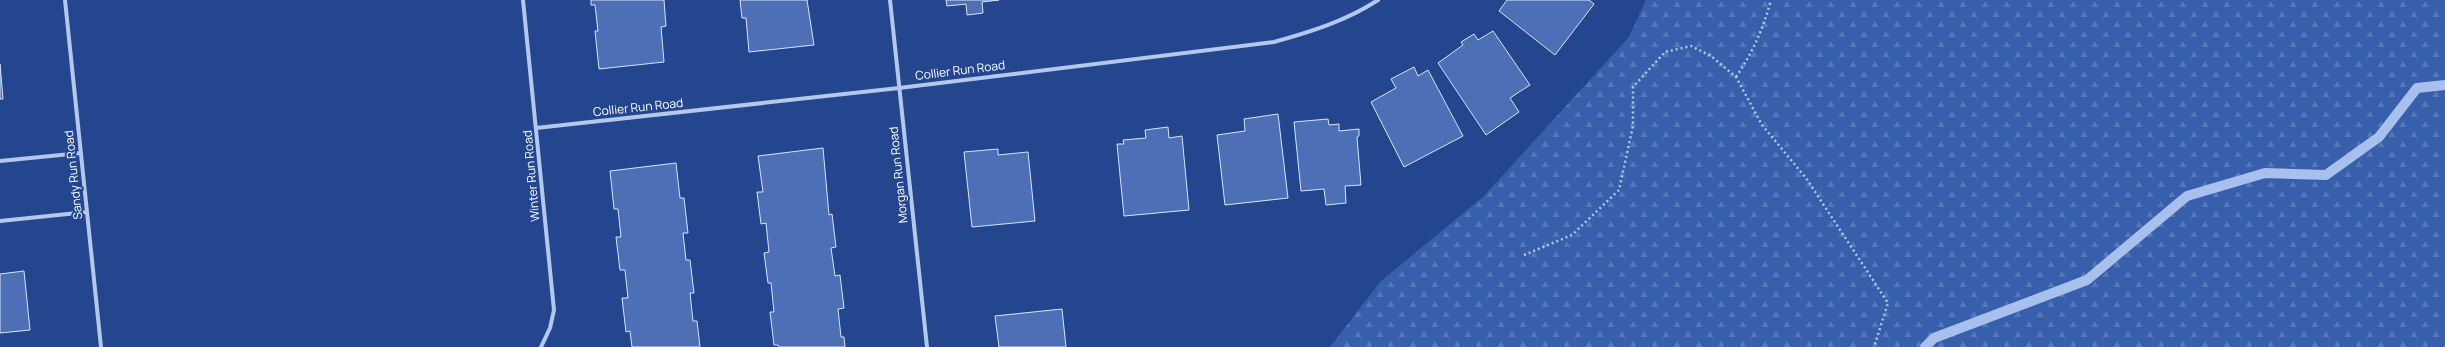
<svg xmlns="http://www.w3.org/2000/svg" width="2445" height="347" font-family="Manrope,sans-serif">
	<defs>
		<pattern id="forest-firs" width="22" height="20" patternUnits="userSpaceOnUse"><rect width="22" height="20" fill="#385fac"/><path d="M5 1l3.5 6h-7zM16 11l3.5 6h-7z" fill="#5677b8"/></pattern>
	</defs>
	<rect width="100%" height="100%" fill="#24468f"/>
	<polygon fill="url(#forest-firs)" points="1646,0 2445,0 2445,347 1330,347 1381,281 1483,197 1629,37"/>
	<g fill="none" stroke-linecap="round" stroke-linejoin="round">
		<polyline stroke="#a8c0ed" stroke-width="10" points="1925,347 1934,338 2087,280 2187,196 2265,173 2326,175 2379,137 2417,88 2445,85"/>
	</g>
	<g fill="#4c6fb6" stroke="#d9e4f9">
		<polygon points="591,0 664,0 666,26 661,27 664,62 599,69 595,31 598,31 595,5 591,5"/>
		<polygon points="740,0 807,0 814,45 749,52 746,18 742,18"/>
		<polygon points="946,0 999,0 982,2 983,13 967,15 966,4 947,6"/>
		<polygon points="1507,0 1589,0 1594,4 1555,55 1499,11"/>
		<polygon points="1493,31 1530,85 1510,98 1519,112 1486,135 1438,63 1463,45 1461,42 1474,34 1478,40"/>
		<polygon points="0,64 3,99 0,99"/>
		<polygon points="1414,67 1418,76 1428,70 1463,136 1404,167 1371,102 1396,88 1391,79"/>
		<polygon points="1278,114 1288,198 1225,205 1217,135 1245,131 1244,119"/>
		<polygon points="1328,119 1329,125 1339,124 1339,131 1359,129 1359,136 1357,137 1361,185 1345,186 1346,203 1326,205 1324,189 1301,191 1294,122"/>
		<polygon points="1168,127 1169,138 1182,136 1189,210 1124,216 1117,144 1124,144 1123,140 1146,138 1145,130"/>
		<polygon points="823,148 829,215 832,214 836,247 831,248 835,276 840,275 844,308 838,309 841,337 844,337 845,347 779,347 778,345 774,345 770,312 774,312 771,283 768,283 764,253 769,252 766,223 761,224 757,192 763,192 758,156"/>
		<polygon points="998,149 998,155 1028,152 1035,221 972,227 964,152"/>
		<polygon points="676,163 680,198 684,198 688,233 683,233 686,260 690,260 694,293 690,293 693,321 697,321 700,347 632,347 630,331 626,332 622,298 628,298 625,270 620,270 616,237 621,237 618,209 614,209 610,171"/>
		<polygon points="24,271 30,330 0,333 0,274"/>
		<polygon points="1062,309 1066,347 999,347 995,316"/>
	</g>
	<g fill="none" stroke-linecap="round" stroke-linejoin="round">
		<g stroke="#b4c7ec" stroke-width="2.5" stroke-dasharray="2 3" stroke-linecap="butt">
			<path d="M1736 77C1753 52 1763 29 1771 0"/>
			<polyline points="1524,255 1572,235 1619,190 1633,126 1633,87 1665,52 1691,46 1711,56 1736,77 1762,125 1806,178 1888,303 1874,347"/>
		</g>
		<g stroke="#b4c7ec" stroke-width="4">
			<polyline points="65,0 101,347"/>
			<polyline points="523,0 554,310 550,328 541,347"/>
			<polyline points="890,0 927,347"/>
			<path d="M536 128 899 88 1274 42C1310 32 1346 21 1378 0"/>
			<polyline points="0,161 81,153"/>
			<polyline points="0,221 87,212"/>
		</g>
	</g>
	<g text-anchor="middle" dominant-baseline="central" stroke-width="4" stroke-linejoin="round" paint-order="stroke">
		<g font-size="12" fill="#fff" stroke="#24468f">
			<text transform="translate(960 70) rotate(-7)">Collier Run Road</text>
			<text transform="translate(638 107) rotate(-6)">Collier Run Road</text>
			<text transform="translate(73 175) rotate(-96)">Sandy Run Road</text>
			<text transform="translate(898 175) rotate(-96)">Morgan Run Road</text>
			<text transform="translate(531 176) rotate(-95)">Winter Run Road</text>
		</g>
	</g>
</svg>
